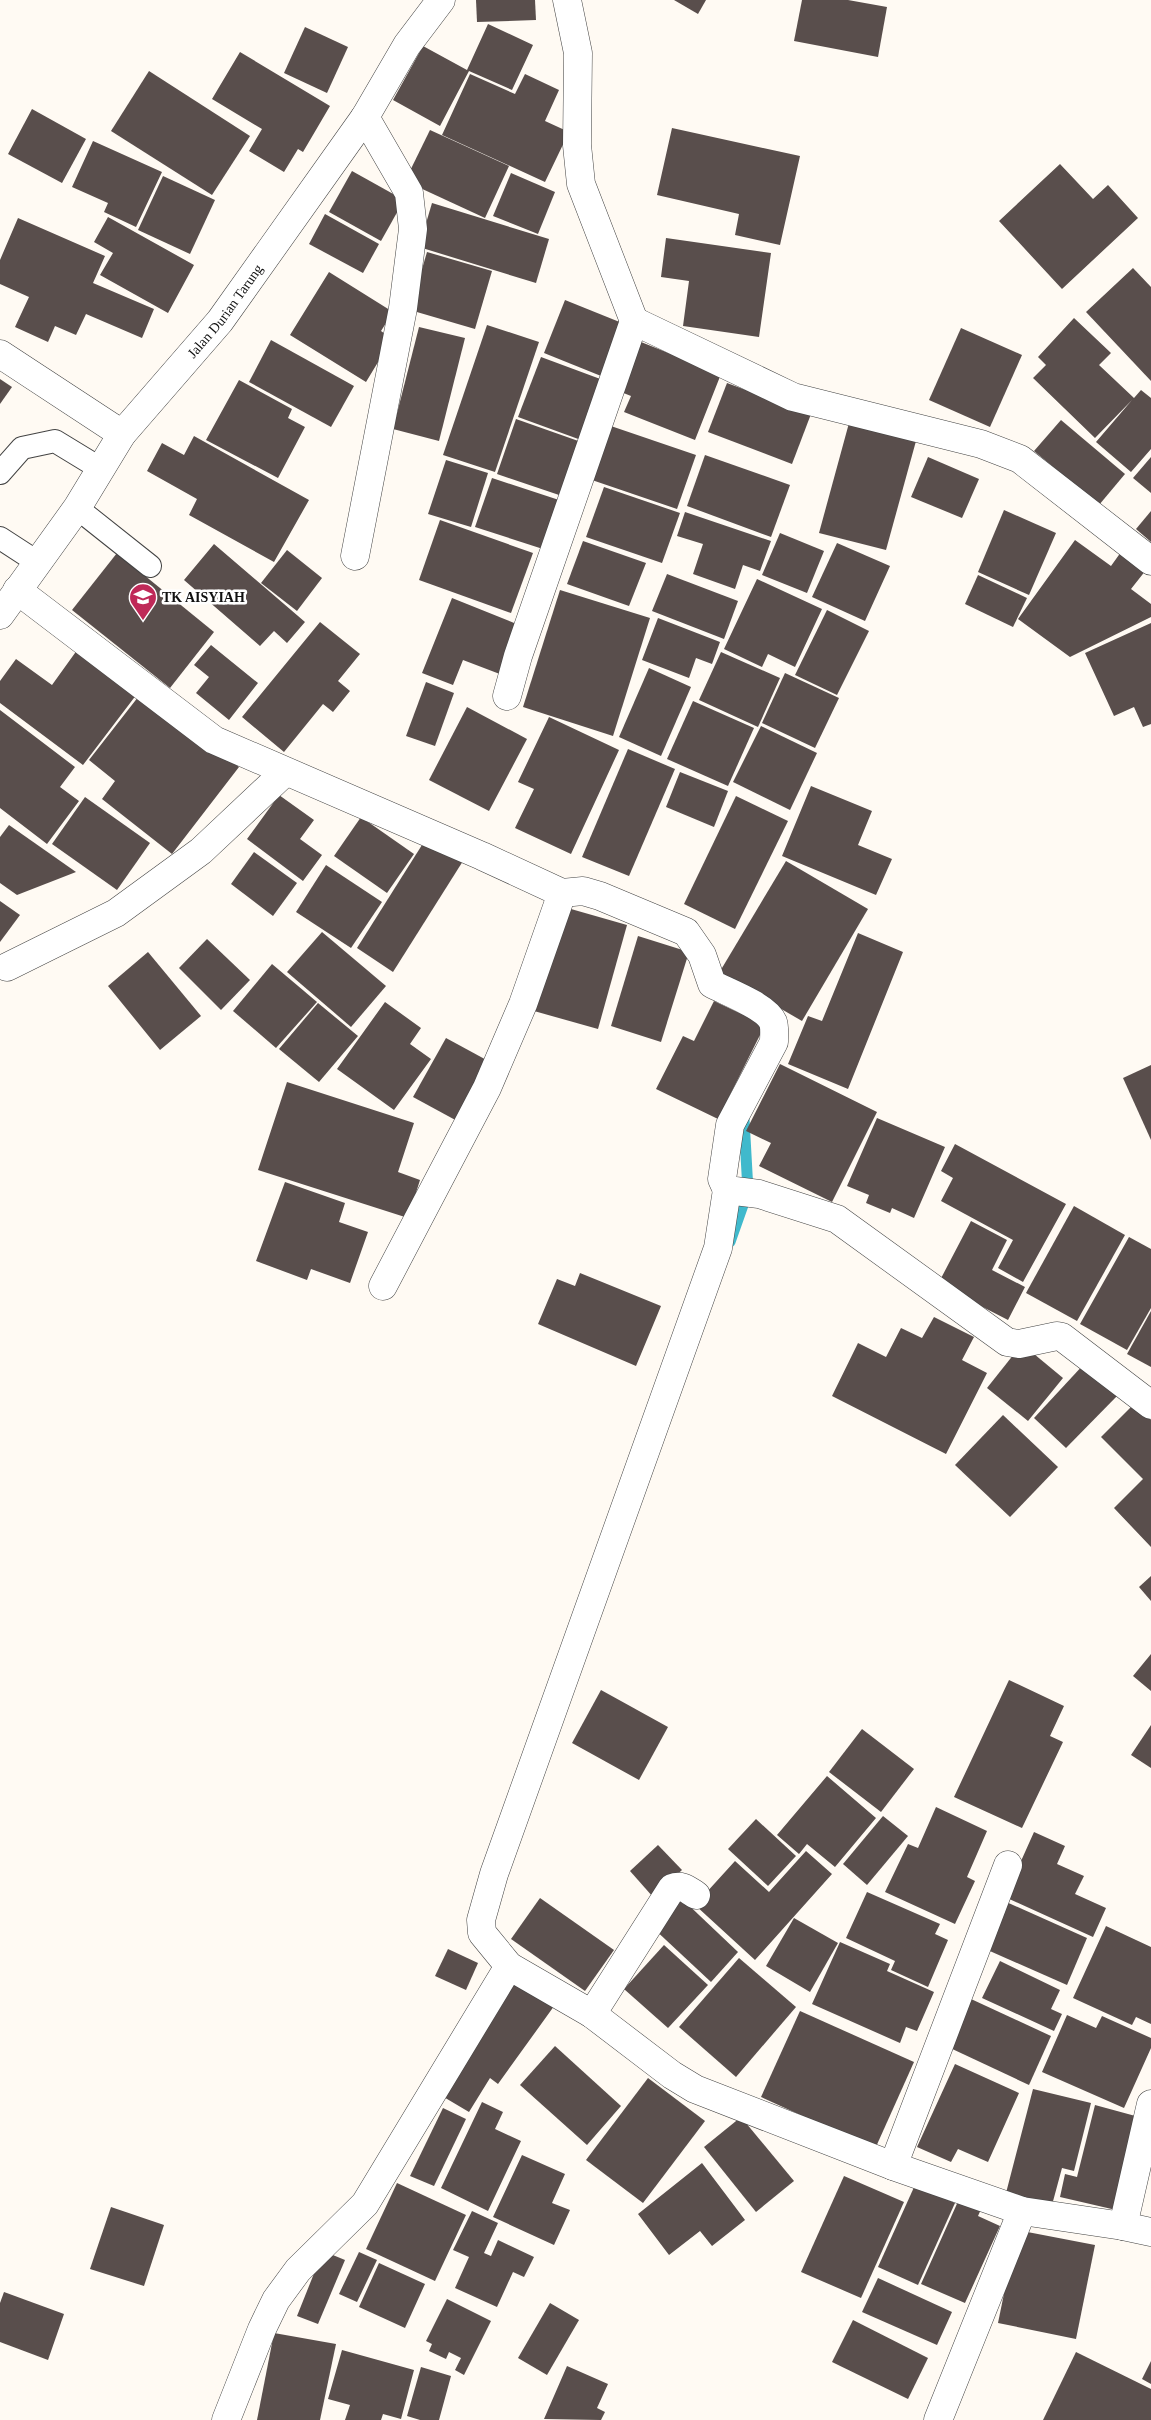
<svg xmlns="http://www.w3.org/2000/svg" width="1151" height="2420" font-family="Georgia,serif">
	<rect width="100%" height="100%" fill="#fffaf3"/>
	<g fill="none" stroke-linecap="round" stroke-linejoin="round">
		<polyline stroke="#40b9cc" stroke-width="11" points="730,1242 748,1191 744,1119"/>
	</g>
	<g fill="#594e4c">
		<polygon points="476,0 535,0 536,20 477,22"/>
		<polygon points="674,0 706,0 698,14"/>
		<polygon points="802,0 848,0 887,7 878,57 794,41"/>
		<polygon points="488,24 533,45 512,90 469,71 440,126 393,100 423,46 467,70"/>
		<polygon points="305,27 348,47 327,93 284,73"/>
		<polygon points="240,52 330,106 303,152 298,149 284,172 249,151 262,129 212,99"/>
		<polygon points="149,71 250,136 212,195 111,131"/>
		<polygon points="470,74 515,94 525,74 559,90 545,121 569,132 545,182 442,135"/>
		<polygon points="32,109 86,139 62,183 8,154"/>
		<polygon points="672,128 800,156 780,245 735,235 739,214 657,195"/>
		<polygon points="430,130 509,166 485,218 405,181"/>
		<polygon points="93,141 162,172 136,227 104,212 108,203 72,187"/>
		<polygon points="1060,164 1093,199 1108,185 1138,218 1062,289 999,221"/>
		<polygon points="352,171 404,200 381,241 329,212"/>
		<polygon points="511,173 555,192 538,234 493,216"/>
		<polygon points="163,176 215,200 190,254 138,230"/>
		<polygon points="432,203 549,239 536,283 419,247"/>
		<polygon points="325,214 379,244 363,273 309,244"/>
		<polygon points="108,217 194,265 168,313 100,275 113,253 94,242"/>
		<polygon points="18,218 105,256 93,283 154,309 142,338 86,314 76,335 55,326 48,342 15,327 29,297 0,284 0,260"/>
		<polygon points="666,238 771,253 759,337 683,326 689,281 661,277"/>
		<polygon points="427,252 492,271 475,329 410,310"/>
		<polygon points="1133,268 1151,287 1151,381 1086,312"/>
		<polygon points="329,272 393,312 381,331 392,339 366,382 290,335"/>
		<polygon points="565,300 627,325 606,378 544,353"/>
		<polygon points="1074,318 1111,353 1099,365 1134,398 1141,390 1151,398 1151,449 1131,472 1096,442 1132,400 1095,438 1033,378 1046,365 1038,357"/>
		<polygon points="487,325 539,342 495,472 443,455"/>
		<polygon points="419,327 465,338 439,441 393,429"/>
		<polygon points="961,328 1022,355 990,427 929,400"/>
		<polygon points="271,340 354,386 331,427 249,382"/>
		<polygon points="636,340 721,374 695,440 624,412 631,396 616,390"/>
		<polygon points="541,357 603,380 581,440 518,417"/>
		<polygon points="0,379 12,387 0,404"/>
		<polygon points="239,380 292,409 288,418 305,427 278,478 206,440"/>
		<polygon points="727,383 811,414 792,464 708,432"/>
		<polygon points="516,419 584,443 565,497 497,474"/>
		<polygon points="1061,420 1125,474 1099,505 1034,451"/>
		<polygon points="849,423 916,441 886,550 819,533"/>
		<polygon points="605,424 696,455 677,509 586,478"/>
		<polygon points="194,436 309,500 274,562 189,515 197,499 147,471 162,443 184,455"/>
		<polygon points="705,455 790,485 771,537 687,506"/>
		<polygon points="928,457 979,479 962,518 911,497"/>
		<polygon points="1151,457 1151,493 1133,478"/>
		<polygon points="446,460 488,473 471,527 428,514"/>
		<polygon points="492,478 562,501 546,550 475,527"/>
		<polygon points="604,487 680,513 662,563 586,537"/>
		<polygon points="1004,510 1056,533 1029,595 978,572"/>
		<polygon points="1151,511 1151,542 1136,529"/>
		<polygon points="685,512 771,541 760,571 743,565 735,589 693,574 703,544 677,536"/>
		<polygon points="440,520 533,553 511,613 419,580"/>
		<polygon points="780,533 824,551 807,593 762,575"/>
		<polygon points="1075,540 1111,566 1121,552 1146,570 1131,589 1151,604 1151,617 1070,657 1018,619"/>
		<polygon points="583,541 646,563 629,606 567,584"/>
		<polygon points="837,543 890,566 865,621 812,597"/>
		<polygon points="214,544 305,622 287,643 274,631 260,646 184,580"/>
		<polygon points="287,550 322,578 297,611 261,583"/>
		<polygon points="117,553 214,632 170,688 72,610"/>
		<polygon points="667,574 738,601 724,639 652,611"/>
		<polygon points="978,575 1027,598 1013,627 965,604"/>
		<polygon points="757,579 822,609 795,667 768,654 762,667 724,649"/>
		<polygon points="560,590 650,618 613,736 523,707"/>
		<polygon points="452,598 524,627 505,676 463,660 453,685 422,673"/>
		<polygon points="827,610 869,631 837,695 795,675"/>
		<polygon points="658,618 720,642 712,664 696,658 689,678 642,660"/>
		<polygon points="320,622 360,654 338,681 350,691 333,712 323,704 284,752 242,717"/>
		<polygon points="1151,623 1151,724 1143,727 1134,707 1114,716 1085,653"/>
		<polygon points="211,645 258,683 229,720 196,693 209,677 194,665"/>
		<polygon points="80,646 140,690 83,765 0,703 0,681 16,659 52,685"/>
		<polygon points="721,652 780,678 758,727 699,700"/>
		<polygon points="649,668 691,687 661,756 619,737"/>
		<polygon points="785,673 839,698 815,748 762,723"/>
		<polygon points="426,682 454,693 435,746 406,736"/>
		<polygon points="142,692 239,767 172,854 102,799 115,781 89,760"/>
		<polygon points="693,701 754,728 728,786 667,759"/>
		<polygon points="467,707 527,739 489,811 429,780"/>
		<polygon points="0,710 75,767 60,787 79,801 47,844 0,808"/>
		<polygon points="549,717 619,750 571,854 515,828 534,789 518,782"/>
		<polygon points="761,726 817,753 790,810 733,782"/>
		<polygon points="628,749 675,769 629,876 582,857"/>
		<polygon points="680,772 728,791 714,827 666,807"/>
		<polygon points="811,786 872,811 858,845 892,859 876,895 782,856"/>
		<polygon points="279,795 314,820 300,839 322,855 303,881 247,839"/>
		<polygon points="736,796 788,821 735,929 684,904"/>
		<polygon points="85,797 150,843 117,890 52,844"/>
		<polygon points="361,817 414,854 387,893 334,856"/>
		<polygon points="9,825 76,872 17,895 0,883 0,837"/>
		<polygon points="427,837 463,861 393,972 357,948"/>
		<polygon points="254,852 297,883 273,916 231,884"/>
		<polygon points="786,861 868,909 802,1021 719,973"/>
		<polygon points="326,865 382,902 351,948 296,912"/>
		<polygon points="0,901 20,915 0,942"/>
		<polygon points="564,907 627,925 598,1029 534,1011"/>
		<polygon points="322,932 386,986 351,1027 287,972"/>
		<polygon points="858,933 903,952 848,1089 788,1064 808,1016 822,1021"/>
		<polygon points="638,936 689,952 661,1042 611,1026"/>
		<polygon points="207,939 250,980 221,1010 179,968"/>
		<polygon points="148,952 201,1016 160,1050 108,986"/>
		<polygon points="272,964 317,1002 276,1048 233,1011"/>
		<polygon points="714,1001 765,1025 718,1119 656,1089 683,1036 694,1041"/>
		<polygon points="385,1002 421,1028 410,1044 431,1059 394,1110 337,1069"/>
		<polygon points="318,1003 358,1036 319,1082 279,1049"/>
		<polygon points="446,1038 492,1063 459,1122 413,1097"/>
		<polygon points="780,1064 877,1112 832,1202 759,1166 771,1143 746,1131"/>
		<polygon points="1151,1065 1151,1140 1123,1078"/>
		<polygon points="287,1082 414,1123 398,1172 420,1180 408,1218 258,1170"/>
		<polygon points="877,1118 945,1147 914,1218 892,1208 890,1213 866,1203 869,1195 847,1186"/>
		<polygon points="955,1144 1066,1204 1023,1282 998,1268 1013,1240 941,1201 953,1178 941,1171"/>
		<polygon points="285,1182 345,1203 339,1222 368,1232 350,1283 311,1269 307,1280 256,1261"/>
		<polygon points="1074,1206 1125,1235 1077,1321 1026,1293"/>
		<polygon points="971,1221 1007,1240 992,1270 1025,1287 1008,1320 938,1284"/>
		<polygon points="1129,1237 1151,1249 1151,1308 1127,1350 1080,1324"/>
		<polygon points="580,1273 661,1306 636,1366 538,1324 557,1279 575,1286"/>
		<polygon points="1151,1311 1151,1367 1127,1354"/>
		<polygon points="934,1317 974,1337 962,1360 987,1373 946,1454 832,1396 858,1343 886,1357 901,1328 922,1338"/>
		<polygon points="1022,1344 1063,1378 1028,1421 987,1388"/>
		<polygon points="1085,1363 1118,1395 1066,1448 1034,1418"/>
		<polygon points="1135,1403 1151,1420 1151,1547 1114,1508 1143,1479 1101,1437"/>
		<polygon points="1003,1415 1058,1467 1010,1517 955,1465"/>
		<polygon points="1151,1576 1151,1601 1139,1587"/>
		<polygon points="1151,1654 1151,1691 1133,1676"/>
		<polygon points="1009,1680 1064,1706 1050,1736 1063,1742 1022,1828 954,1797"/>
		<polygon points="601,1690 668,1727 639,1780 572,1743"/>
		<polygon points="1151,1725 1151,1768 1131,1755"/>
		<polygon points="862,1729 914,1769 881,1812 829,1772"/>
		<polygon points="827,1776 876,1818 835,1867 807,1844 799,1854 777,1835"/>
		<polygon points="936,1807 987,1831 967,1877 975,1881 955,1924 885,1892 908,1844 918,1848"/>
		<polygon points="883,1816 908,1836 867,1885 843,1864"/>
		<polygon points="756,1819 796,1856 768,1886 728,1849"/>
		<polygon points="1034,1832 1065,1846 1057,1864 1084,1876 1075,1894 1106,1908 1093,1937 1005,1897"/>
		<polygon points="658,1845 682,1870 653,1897 630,1871"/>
		<polygon points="806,1851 832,1874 755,1960 695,1905 735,1861 769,1892"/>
		<polygon points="867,1892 940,1924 935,1934 948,1940 928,1987 891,1970 895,1961 846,1938"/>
		<polygon points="679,1896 738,1952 711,1982 651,1926"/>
		<polygon points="540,1898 614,1950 585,1991 511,1939"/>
		<polygon points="1004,1901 1087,1938 1067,1985 983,1948"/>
		<polygon points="794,1918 838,1943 810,1992 766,1966"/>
		<polygon points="1106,1926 1151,1947 1151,2024 1136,2017 1132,2025 1073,1998"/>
		<polygon points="840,1942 890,1964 887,1971 934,1992 917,2031 906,2027 900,2043 812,2004"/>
		<polygon points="664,1945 708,1985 668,2028 624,1989"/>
		<polygon points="448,1949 478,1963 466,1990 435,1976"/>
		<polygon points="739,1958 796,2007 736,2077 679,2027"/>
		<polygon points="1000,1961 1060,1990 1051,2009 1062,2014 1054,2031 982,1998"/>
		<polygon points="520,1974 557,2002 498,2084 490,2078 469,2112 442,2096"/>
		<polygon points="971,1999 1051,2036 1029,2085 948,2047"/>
		<polygon points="800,2011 914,2062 875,2149 761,2097"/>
		<polygon points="1067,2015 1096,2028 1102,2016 1151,2038 1151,2048 1124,2108 1042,2072"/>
		<polygon points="555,2046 621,2106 587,2145 520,2085"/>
		<polygon points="955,2064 1019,2093 988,2162 958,2149 951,2162 917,2147"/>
		<polygon points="648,2078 705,2121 643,2203 586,2160"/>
		<polygon points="1033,2089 1091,2103 1074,2171 1062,2168 1052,2205 1006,2193"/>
		<polygon points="482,2102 503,2112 495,2129 521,2141 488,2211 441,2188"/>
		<polygon points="1095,2105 1139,2117 1116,2210 1060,2197 1065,2174 1077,2177"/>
		<polygon points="443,2108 466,2119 434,2186 410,2176"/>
		<polygon points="741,2117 794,2181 756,2212 704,2147"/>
		<polygon points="522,2155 565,2174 552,2203 570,2210 554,2245 493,2217"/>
		<polygon points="702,2163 745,2220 712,2246 700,2231 669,2255 638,2214"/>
		<polygon points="844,2176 904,2202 861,2298 801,2272"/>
		<polygon points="397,2183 466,2215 435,2281 366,2249"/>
		<polygon points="915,2185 955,2203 918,2285 878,2267"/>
		<polygon points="960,2197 982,2207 978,2216 1000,2226 965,2303 921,2284"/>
		<polygon points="111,2207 164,2225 144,2286 90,2269"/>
		<polygon points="472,2211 498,2223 484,2253 491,2256 498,2240 534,2257 524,2277 513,2272 497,2307 455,2288 469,2257 453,2250"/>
		<polygon points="1017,2230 1095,2245 1076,2339 998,2323"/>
		<polygon points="323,2251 345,2260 318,2324 297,2316"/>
		<polygon points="359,2252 377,2260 357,2302 339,2294"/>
		<polygon points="379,2263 425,2284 405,2328 359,2307"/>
		<polygon points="878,2278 952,2312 937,2345 862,2312"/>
		<polygon points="4,2292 64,2314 48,2360 0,2342 0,2303"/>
		<polygon points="447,2299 491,2321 464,2375 455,2370 461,2358 449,2352 446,2359 429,2351 432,2344 426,2341"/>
		<polygon points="550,2303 579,2320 547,2375 518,2358"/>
		<polygon points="853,2320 928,2358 908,2399 832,2362"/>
		<polygon points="274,2333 336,2344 320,2420 257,2420"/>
		<polygon points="342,2350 414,2370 401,2419 383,2414 381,2420 345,2420 350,2405 328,2399"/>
		<polygon points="1076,2352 1151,2389 1151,2420 1043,2420"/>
		<polygon points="1151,2361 1151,2384 1142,2379"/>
		<polygon points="567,2366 608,2384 597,2408 605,2412 601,2420 544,2419"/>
		<polygon points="421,2367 451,2376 439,2420 420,2420 407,2416"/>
	</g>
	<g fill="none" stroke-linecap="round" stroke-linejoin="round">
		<g stroke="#434343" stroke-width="24">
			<g id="service">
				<polyline points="0,473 22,448 55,441 101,469"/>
				<polyline points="77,508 150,566"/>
				<polyline points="0,538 37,562"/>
			</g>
		</g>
		<g stroke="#434343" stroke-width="29">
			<g id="minor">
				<polyline points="567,0 578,53 577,145 581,184 634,321"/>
				<polyline points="0,354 122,434"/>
				<polyline points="355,556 403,308 413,229 409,193 365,117"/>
				<path d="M17 590 214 740 482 856 562 893 583 891 600 896 686 932 702 955 712 984C727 992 766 1006 773 1022 775 1028 774 1035 774 1042L730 1125 722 1179 727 1190 759 1194 837 1219 1007 1342 1019 1344 1057 1336 1062 1337 1151 1405"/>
				<polyline points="507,696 518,656 634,321 793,397 981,444 1020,459 1151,561"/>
				<polyline points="7,967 116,913 201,851 285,772"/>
				<polyline points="727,1190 718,1248 494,1874 481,1920 482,1933 509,1966 592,2014 672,2075 695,2089 893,2166 1022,2211 1123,2226 1151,2232"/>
				<polyline points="383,1286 487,1088 523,1004 562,893"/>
				<path d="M592 2014 672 1888C682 1884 688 1890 696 1895"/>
				<polyline points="893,2166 1008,1865"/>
				<polyline points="1123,2226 1151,2104"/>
				<polyline points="226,2420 262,2329 276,2300 298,2270 365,2204 509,1966"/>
				<polyline points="938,2420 1022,2211"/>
			</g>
		</g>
		<g stroke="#434343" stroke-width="29">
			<g id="tertiary">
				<path id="s1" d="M0 615 77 508 122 434 220 321 365 117 407 45 441 0"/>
			</g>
		</g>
		<use href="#service" stroke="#fff" stroke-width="22"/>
		<use href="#minor" stroke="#fff" stroke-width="28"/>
		<use href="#tertiary" stroke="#fff" stroke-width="28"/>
	</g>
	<defs>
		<g id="school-pin" transform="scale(1.4375)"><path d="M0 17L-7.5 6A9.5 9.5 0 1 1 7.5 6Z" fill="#bf2958" stroke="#fff"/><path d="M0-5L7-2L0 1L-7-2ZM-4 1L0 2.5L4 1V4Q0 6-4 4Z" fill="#fff"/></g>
	</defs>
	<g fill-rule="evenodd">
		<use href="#school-pin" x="143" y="597"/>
	</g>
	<g text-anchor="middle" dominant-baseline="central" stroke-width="5" stroke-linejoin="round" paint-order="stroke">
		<g font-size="14" fill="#101010" stroke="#fff">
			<text stroke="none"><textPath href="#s1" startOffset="379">Jalan Durian Tarung</textPath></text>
		</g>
		<g font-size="14" font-weight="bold" fill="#101010" stroke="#fff" text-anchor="start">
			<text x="162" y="597">TK AISYIAH</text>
		</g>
	</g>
</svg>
